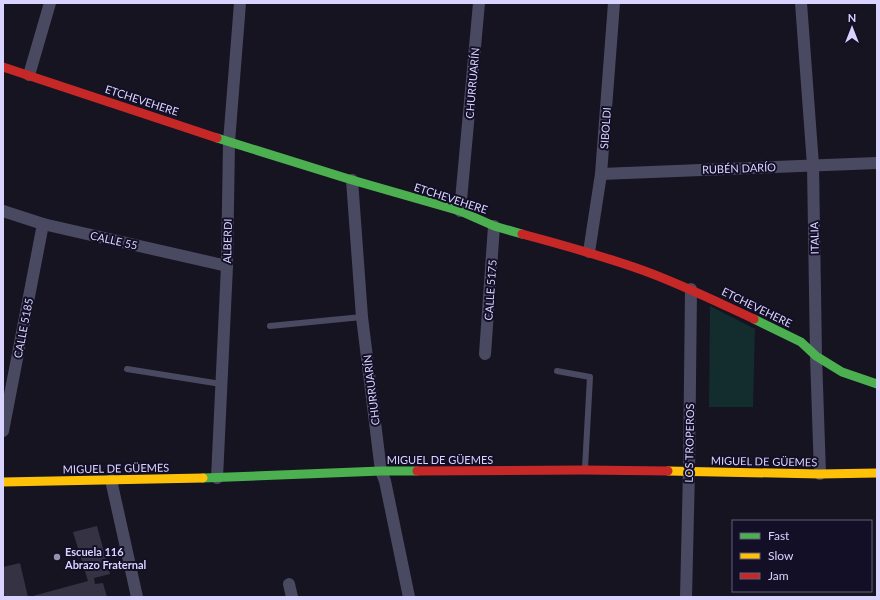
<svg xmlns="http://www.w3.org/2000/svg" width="880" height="600" font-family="Lato,sans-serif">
	<rect width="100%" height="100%" fill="#161421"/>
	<polygon fill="#132c2d" points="710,306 755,329 753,407 709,407"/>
	<g fill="#343243">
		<polygon points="97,526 110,574 94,578 95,584 103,583 107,597 29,597 88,581 73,532"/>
		<polygon points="20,563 28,597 5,597 3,590 3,567"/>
	</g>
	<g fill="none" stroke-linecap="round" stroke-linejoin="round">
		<g stroke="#4a4962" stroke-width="6">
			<polyline points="270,326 362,317"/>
			<polyline points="127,369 221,384"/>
			<polyline points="557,371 590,377 585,468"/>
		</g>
		<g stroke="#4a4962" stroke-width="12">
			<polyline points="801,3 813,165 816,356 820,474"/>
			<polyline points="29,75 50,3"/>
			<polyline points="601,174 877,163"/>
			<polyline points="352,180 362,317 381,471 385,481 409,597"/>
			<polyline points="3,211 43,224 227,266"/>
			<polyline points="460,211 479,3"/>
			<polyline points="589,252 601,174 614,3"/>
			<polyline points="485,354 494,226"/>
			<polyline points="3,431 43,224"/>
			<polyline points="217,478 227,266 229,142 240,3"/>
			<polyline points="111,480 137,597"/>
			<polyline points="289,584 292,597"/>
			<polyline points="686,597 689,471 691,289"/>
		</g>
		<g stroke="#4caf50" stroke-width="9">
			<polyline points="217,138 352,180 460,211 494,226 522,234"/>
			<polyline points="754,319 801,342 816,356 842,372 877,384"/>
			<polyline points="203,478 381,471 417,471"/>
		</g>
		<g stroke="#ffc107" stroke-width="9">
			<polyline points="668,471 820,474 877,473"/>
			<polyline points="3,482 203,478"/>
		</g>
		<g stroke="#c62828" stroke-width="9">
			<polyline points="3,67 217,138"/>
			<path d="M522 234C563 245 603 256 642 270 681 284 717 302 754 319"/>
			<polyline points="417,471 584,470 668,471"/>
		</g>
	</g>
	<circle fill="#9591b1" stroke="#130f26" stroke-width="1.5" cx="57" cy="557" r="4"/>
	<g text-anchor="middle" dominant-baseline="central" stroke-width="4" stroke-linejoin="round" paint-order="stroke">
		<g font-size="11" fill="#d9d4ff" stroke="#130f26">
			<text transform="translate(472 83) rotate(-85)">CHURRUARÍN</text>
			<text transform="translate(142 100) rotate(18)">ETCHEVEHERE</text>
			<text transform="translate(605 128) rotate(-86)">SIBOLDI</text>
			<text transform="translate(739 168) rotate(-2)">RUBÉN DARÍO</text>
			<text transform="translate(451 198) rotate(18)">ETCHEVEHERE</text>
			<text transform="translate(814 238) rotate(-91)">ITALIA</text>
			<text transform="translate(114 240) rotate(13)">CALLE 55</text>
			<text transform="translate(227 241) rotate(-89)">ALBERDI</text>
			<text transform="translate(490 290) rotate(-86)">CALLE 5175</text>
			<text transform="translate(757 307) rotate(26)">ETCHEVEHERE</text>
			<text transform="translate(23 328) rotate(-79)">CALLE 5185</text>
			<text transform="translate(371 390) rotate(-97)">CHURRUARÍN</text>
			<text transform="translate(689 443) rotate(-89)">LOS TROPEROS</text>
			<text x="440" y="459">MIGUEL DE GÜEMES</text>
			<text transform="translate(764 461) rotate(1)">MIGUEL DE GÜEMES</text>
			<text transform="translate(116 468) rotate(-1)">MIGUEL DE GÜEMES</text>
		</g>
		<g font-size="11" font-weight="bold" fill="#d9d4ff" stroke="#130f26" text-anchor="start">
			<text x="65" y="551">Escuela 116<tspan x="65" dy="13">Abrazo Fraternal</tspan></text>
		</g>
	</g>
	<rect width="880" height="600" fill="none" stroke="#d9d4ff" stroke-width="8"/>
	<rect x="732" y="520" width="140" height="72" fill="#130f26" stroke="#625e7d"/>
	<rect x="740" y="533" width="20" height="6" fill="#4caf50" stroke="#625e7d"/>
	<text x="768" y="540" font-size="12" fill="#d9d4ff">Fast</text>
	<rect x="740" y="553" width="20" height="6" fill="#ffc107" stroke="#625e7d"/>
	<text x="768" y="560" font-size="12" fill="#d9d4ff">Slow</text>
	<rect x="740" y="573" width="20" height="6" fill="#c62828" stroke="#625e7d"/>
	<text x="768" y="580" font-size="12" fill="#d9d4ff">Jam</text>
	<g transform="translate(852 28)" stroke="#130f26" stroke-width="3" paint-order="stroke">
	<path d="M0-3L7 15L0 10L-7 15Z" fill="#d9d4ff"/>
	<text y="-6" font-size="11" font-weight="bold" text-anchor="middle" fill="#d9d4ff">N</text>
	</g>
</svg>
